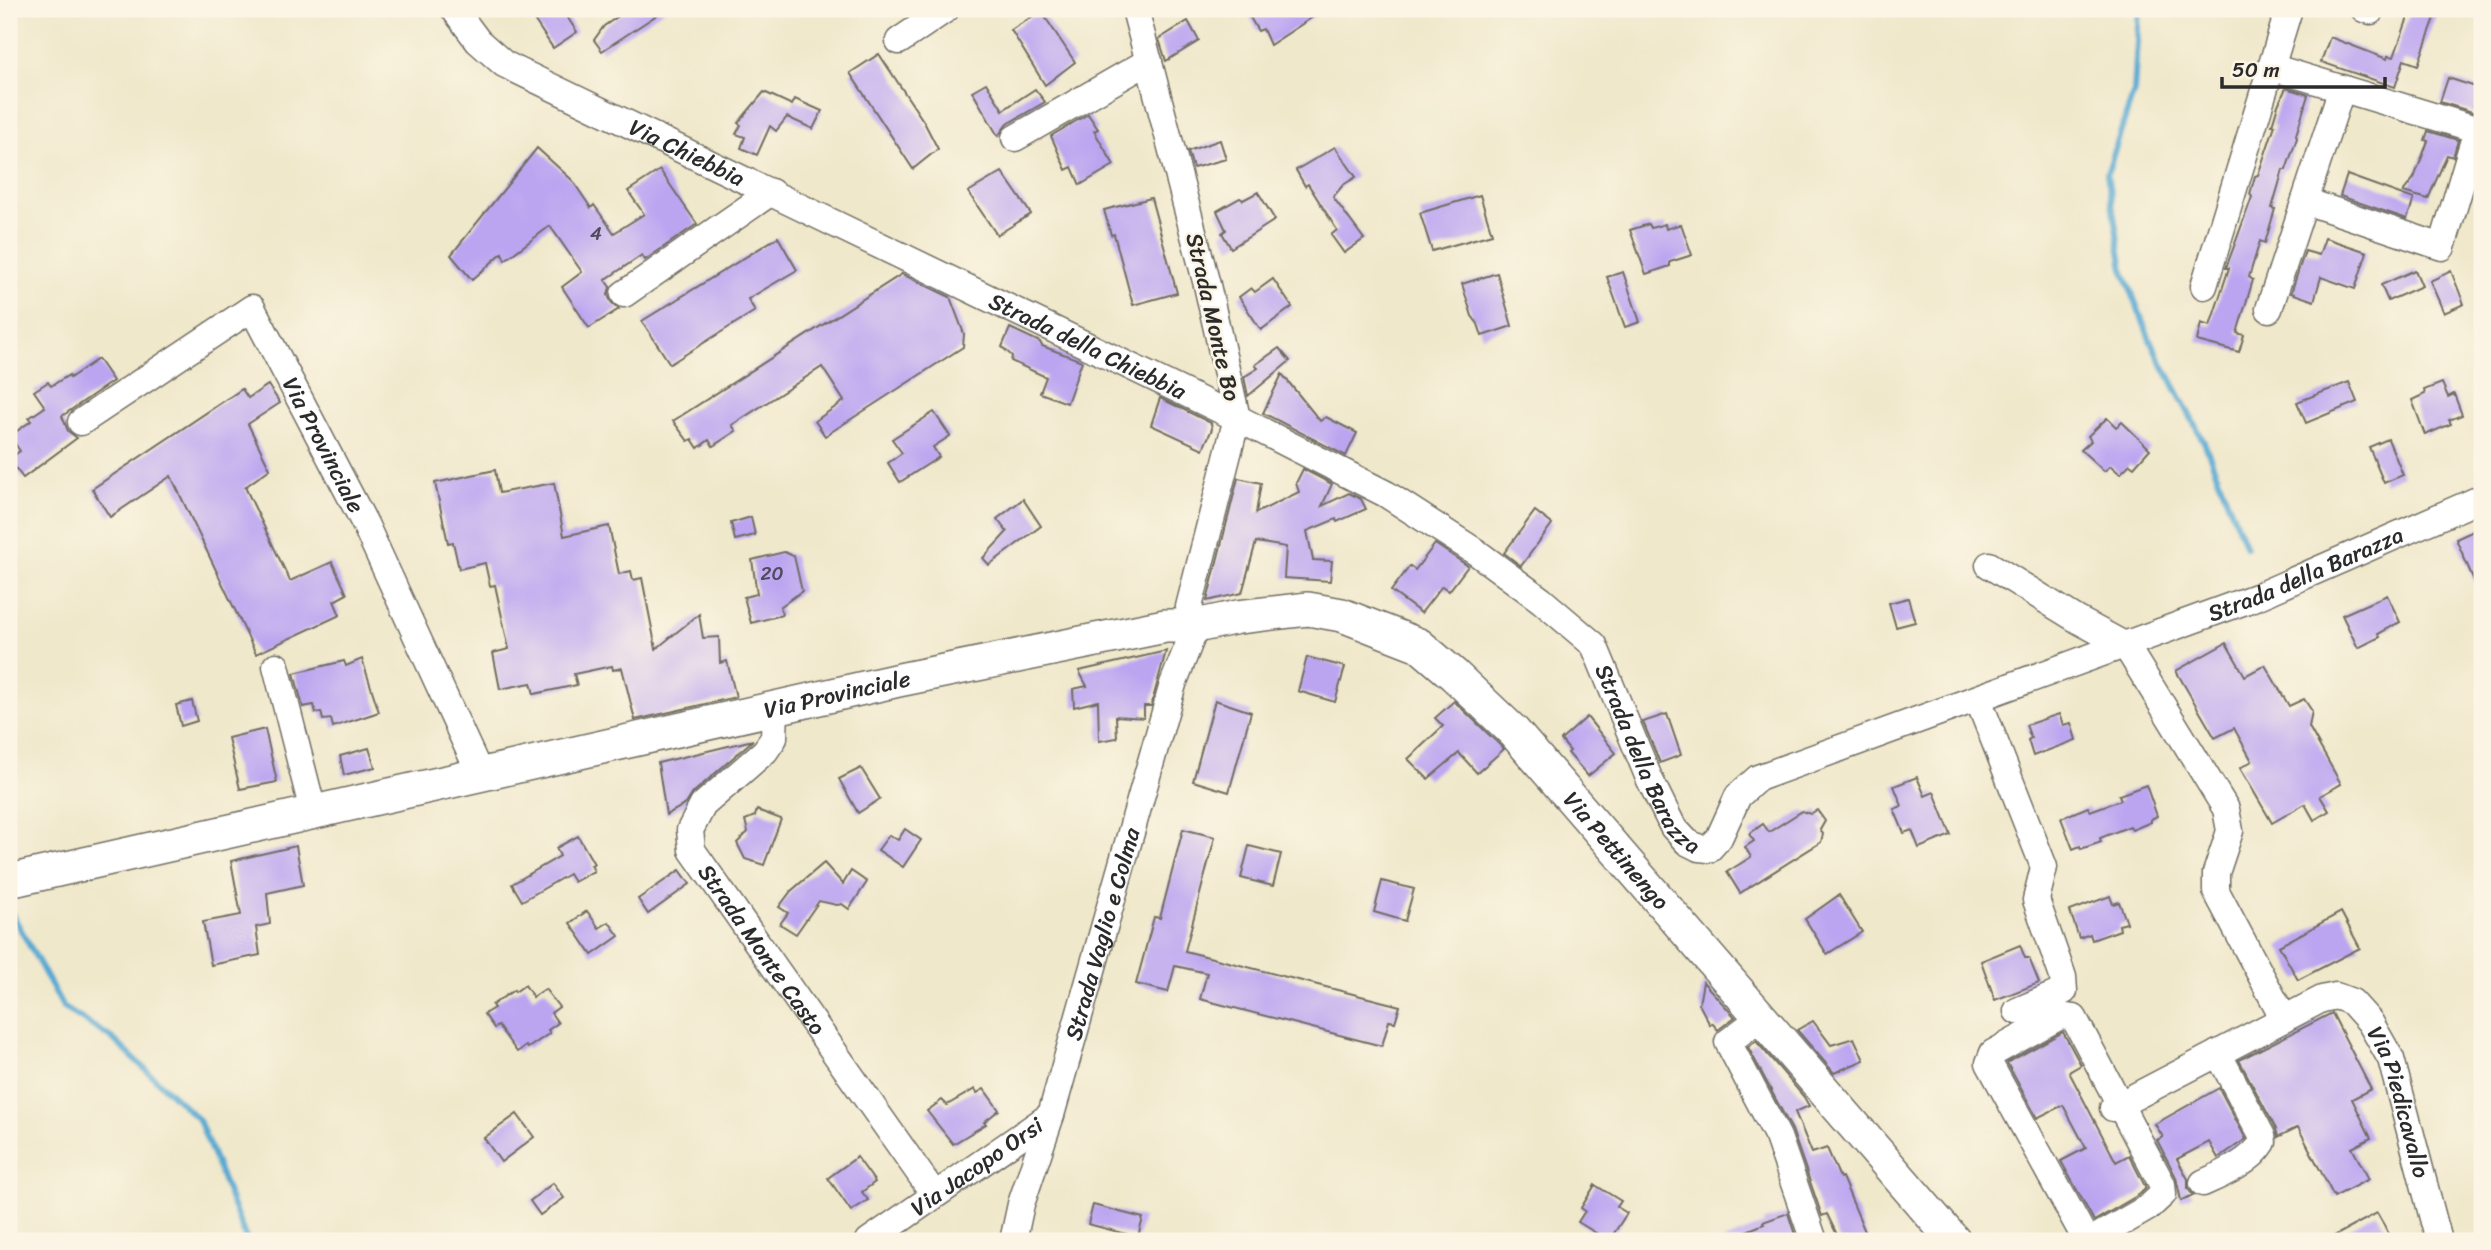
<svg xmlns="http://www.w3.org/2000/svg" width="2491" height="1250" font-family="Sriracha,sans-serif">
	<rect width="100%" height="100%" fill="#fcf5e5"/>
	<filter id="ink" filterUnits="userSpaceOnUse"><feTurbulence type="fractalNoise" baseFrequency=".0143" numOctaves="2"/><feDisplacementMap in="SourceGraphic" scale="14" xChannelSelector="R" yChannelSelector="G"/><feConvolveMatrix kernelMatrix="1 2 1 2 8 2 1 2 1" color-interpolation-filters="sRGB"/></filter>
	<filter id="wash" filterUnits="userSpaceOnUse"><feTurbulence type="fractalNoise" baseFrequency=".00686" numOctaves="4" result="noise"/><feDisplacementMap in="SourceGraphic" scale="28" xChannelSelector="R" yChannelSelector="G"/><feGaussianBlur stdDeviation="1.57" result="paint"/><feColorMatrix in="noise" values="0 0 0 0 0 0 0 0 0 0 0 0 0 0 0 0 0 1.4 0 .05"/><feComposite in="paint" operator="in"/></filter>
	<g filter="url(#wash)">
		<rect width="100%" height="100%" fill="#f0e8cb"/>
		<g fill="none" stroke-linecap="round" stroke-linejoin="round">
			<g stroke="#56a9d2" stroke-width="6">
				<polyline points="2139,9 2134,91 2107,174 2123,269 2150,340 2204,442 2246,547"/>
				<polyline points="9,908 63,1007 113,1039 199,1120 247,1241"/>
			</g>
		</g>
		<g id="blocks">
			<g fill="#bba5f1">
				<polygon points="527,9 562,9 577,32 553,48"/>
				<polygon points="629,9 666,9 602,51 594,40 604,26"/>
				<polygon points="1245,9 1325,9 1270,45 1263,29 1258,31"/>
				<polygon points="2411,9 2438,9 2418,65 2404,60 2395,87 2321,62 2330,37 2387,59 2388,56 2394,57"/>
				<polygon points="1041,11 1075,62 1045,85 1011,30"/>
				<polygon points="1188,21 1199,41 1166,61 1159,39"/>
				<polygon points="879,54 924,122 938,149 913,169 850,73"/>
				<polygon points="2448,78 2482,89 2482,115 2440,102"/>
				<polygon points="986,83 1003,110 1035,89 1045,102 1007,124 998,136 972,91"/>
				<polygon points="2286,88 2308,95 2296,135 2297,138 2286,170 2283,170 2272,208 2275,209 2265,243 2260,241 2249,277 2253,280 2237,333 2244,335 2239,352 2197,341 2201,323 2210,326 2229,268 2226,268 2252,197 2250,194 2255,176 2258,175 2275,125 2272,125 2278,105"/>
				<polygon points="764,92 792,105 795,99 822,111 813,129 787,117 776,131 770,126 757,155 741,148 745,137 736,134 741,125 738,123"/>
				<polygon points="1088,114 1098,129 1094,131 1114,165 1080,185 1072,167 1066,170 1051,136"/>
				<polygon points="2428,131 2458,140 2453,157 2447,155 2428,199 2403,192 2414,178 2428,141 2425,140"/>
				<polygon points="1220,140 1226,159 1193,168 1188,151"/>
				<polygon points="1335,147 1356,177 1343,185 1333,197 1364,239 1344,253 1331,235 1337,230 1308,184 1305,186 1296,170"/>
				<polygon points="537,148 572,180 591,208 594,205 614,233 644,214 628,191 660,170 697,224 645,260 642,255 605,280 610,287 608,295 611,302 619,309 589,328 562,287 582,272 550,226 505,260 502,253 472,280 451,255"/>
				<polygon points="1002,172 1031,214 997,235 968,192"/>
				<polygon points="2347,175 2414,199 2407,219 2340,196"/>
				<polygon points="1258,192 1275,220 1231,248 1222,233 1226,230 1217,211 1240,198 1243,200"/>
				<polygon points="1480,195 1492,234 1432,251 1420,213"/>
				<polygon points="1151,198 1177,293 1133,305 1114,234 1111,235 1104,210"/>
				<polygon points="1649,224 1651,228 1665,224 1666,229 1681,224 1692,255 1670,262 1670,266 1646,274 1630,230"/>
				<polygon points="778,237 797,270 748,299 755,311 670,364 642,321"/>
				<polygon points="2325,238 2367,252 2355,289 2321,277 2314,301 2291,293 2305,251 2319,255"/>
				<polygon points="2415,270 2422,286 2388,301 2381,285"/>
				<polygon points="2451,271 2464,304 2444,313 2430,281"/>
				<polygon points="1623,272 1640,322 1625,327 1607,277"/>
				<polygon points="1497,273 1512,326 1482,336 1478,324 1472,316 1462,284"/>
				<polygon points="902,274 950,297 964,334 963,347 825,436 815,421 844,401 822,367 732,425 736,431 713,446 709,440 698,448 692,439 688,441 673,421"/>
				<polygon points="1273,279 1292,307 1261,330 1239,297 1251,288 1255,292"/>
				<polygon points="1010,328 1040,342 1042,346 1082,361 1067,403 1040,393 1046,377 1011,361 1012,356 1002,347"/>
				<polygon points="1279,348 1290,361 1248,396 1244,377 1258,368 1255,365"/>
				<polygon points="98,359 113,381 62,416 68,431 77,438 23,478 9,459 20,451 10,436 31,421 29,418 45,407 34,391 48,382 51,386 69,375 70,378"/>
				<polygon points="1282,374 1320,421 1326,417 1357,433 1346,456 1263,413"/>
				<polygon points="2349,382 2357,402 2306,423 2297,402"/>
				<polygon points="2442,383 2448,397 2454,394 2462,415 2449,420 2451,424 2425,435 2412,400 2425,394 2424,390"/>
				<polygon points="268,385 280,403 248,424 270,469 245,487 290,581 332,562 347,594 334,601 340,615 256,654 171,476 110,517 92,489 242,389 248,398"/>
				<polygon points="1160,398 1211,423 1212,429 1203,449 1151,425"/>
				<polygon points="934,412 950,436 933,447 939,457 900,482 888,463 902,453 892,439"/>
				<polygon points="2107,418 2116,427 2122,422 2150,449 2134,467 2130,464 2120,474 2111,466 2104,471 2081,450 2091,441 2088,436"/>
				<polygon points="2388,439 2403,475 2384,483 2369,447"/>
				<polygon points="1303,469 1332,484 1322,506 1349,493 1361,499 1366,509 1337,522 1336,519 1307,531 1313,560 1332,561 1330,581 1284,578 1286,547 1256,542 1242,593 1207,601 1238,478 1261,483 1256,513 1299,492 1296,483"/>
				<polygon points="495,470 499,493 554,483 564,536 609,526 619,574 631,571 633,580 642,578 656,649 699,614 703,638 719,637 720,663 727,661 736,697 635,720 622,668 613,670 612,666 574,674 577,685 534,694 531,683 500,689 493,653 509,649 495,585 490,586 485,563 459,569 453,542 448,543 435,483"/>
				<polygon points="1023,499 1041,526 989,565 983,558 1007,532 997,519"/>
				<polygon points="1535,511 1552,524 1521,566 1504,553"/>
				<polygon points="751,517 755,535 735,540 731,523"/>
				<polygon points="2482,527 2482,599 2456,539"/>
				<polygon points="1435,544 1468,566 1449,591 1442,586 1421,613 1391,591 1410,566 1415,570"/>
				<polygon points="784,552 794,556 802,591 780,607 782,615 751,623 744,597 757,594 752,560"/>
				<polygon points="2387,595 2400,622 2378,634 2380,637 2358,648 2342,615"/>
				<polygon points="1908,598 1915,622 1896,627 1889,603"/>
				<polygon points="2226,643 2245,676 2265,665 2289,706 2304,699 2312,711 2309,727 2341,784 2320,796 2329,811 2314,820 2305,804 2272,823 2240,768 2252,761 2234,728 2215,738 2176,671"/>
				<polygon points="1166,651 1151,706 1144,706 1144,718 1116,716 1117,738 1099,741 1098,701 1074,707 1073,689 1087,686 1079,671"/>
				<polygon points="1307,657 1345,667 1335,702 1298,691"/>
				<polygon points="362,659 379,712 333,727 331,719 323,720 321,712 316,713 314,705 303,707 294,673 344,661 346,666"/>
				<polygon points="1215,700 1251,712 1229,792 1193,781"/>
				<polygon points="192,701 197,721 181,726 176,705"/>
				<polygon points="1454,701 1504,749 1477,773 1459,753 1428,779 1408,759 1443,726 1435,718"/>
				<polygon points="1667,714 1681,755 1660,763 1643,722"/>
				<polygon points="2059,714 2063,725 2071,723 2076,740 2033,756 2028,740 2031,738 2026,725"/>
				<polygon points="1587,717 1616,753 1588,776 1568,753 1570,751 1561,740"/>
				<polygon points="265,729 277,782 240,789 228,738"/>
				<polygon points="753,740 693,793 686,804 666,815 658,763"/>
				<polygon points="369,748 375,767 344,775 340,756"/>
				<polygon points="861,768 880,799 858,813 839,779"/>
				<polygon points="1917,777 1925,796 1934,792 1951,835 1919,848 1912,830 1904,833 1894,809 1902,806 1894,786"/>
				<polygon points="2146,785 2157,816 2151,819 2151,822 2132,830 2130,826 2100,838 2101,842 2081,849 2080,846 2073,849 2061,818 2088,807 2090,811 2121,800 2119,795"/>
				<polygon points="757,810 781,819 764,865 745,859 737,843 748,832 745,820 755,816"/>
				<polygon points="1817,810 1825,821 1820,830 1823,834 1821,842 1740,893 1727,872 1751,857 1745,847 1754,841 1749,834 1763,824 1769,832 1802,811 1810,814"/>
				<polygon points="905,829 921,840 903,867 878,850 889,835 898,840"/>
				<polygon points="1183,829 1215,837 1185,951 1400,1006 1395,1022 1389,1021 1382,1046 1200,999 1207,973 1175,966 1168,992 1136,984 1154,917 1160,918"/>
				<polygon points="578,836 594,864 591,865 594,871 574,882 569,874 522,901 512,884 560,856 556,848"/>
				<polygon points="296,846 303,885 267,893 270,924 256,927 260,955 211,965 203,922 241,915 231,861"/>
				<polygon points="1249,846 1281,854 1273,886 1241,878"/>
				<polygon points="824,863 843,884 851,871 867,882 849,909 842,904 837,905 819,901 796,934 780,924 788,913 779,907 791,891"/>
				<polygon points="680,870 690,884 648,914 638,899"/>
				<polygon points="1382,881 1414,889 1405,921 1374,912"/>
				<polygon points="1839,895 1862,932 1827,954 1805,919"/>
				<polygon points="2110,896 2113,904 2119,902 2127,923 2119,925 2120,930 2092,940 2090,934 2079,938 2070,911"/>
				<polygon points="587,911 599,928 609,922 619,936 592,955 570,923"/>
				<polygon points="2341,912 2360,948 2298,980 2279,946"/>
				<polygon points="2020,945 2025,958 2029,958 2039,983 1995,1000 1981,961"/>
				<polygon points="1703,982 1735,1017 1718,1030 1712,1023 1710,1025 1699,1004"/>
				<polygon points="525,985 533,997 545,989 559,1007 551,1013 558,1023 548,1030 550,1033 528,1048 526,1046 517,1052 498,1026 494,1028 484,1014 494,1008 492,1005 514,990 515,992"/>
				<polygon points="2332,1013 2371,1089 2352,1099 2371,1138 2352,1148 2369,1179 2334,1197 2298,1127 2278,1137 2276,1129 2239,1060"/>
				<polygon points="1813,1021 1831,1045 1854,1038 1864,1060 1834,1073 1797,1030"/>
				<polygon points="2063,1032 2081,1065 2069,1072 2116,1162 2129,1155 2146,1188 2140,1194 2094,1221 2061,1161 2086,1148 2063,1105 2037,1118 2007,1063"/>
				<polygon points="1756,1041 1804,1097 1809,1106 1795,1112 1812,1153 1827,1148 1840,1178 1842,1177 1869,1241 1840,1241 1827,1214 1822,1216 1792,1130 1748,1047"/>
				<polygon points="2219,1088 2246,1139 2218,1158 2209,1142 2177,1159 2188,1179 2188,1189 2193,1195 2181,1201 2176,1177 2157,1140 2163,1137 2155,1124"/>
				<polygon points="975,1089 977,1093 984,1089 999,1110 984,1122 986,1124 953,1144 927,1111 942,1100 947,1105"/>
				<polygon points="517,1114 534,1137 501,1162 484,1138"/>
				<polygon points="857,1157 875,1182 862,1192 868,1200 851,1211 828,1178"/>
				<polygon points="553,1183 564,1198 540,1215 530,1201"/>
				<polygon points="1595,1185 1621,1201 1617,1207 1627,1213 1609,1241 1578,1222 1585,1211 1581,1208"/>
				<polygon points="1093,1205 1143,1218 1138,1237 1088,1224"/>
				<polygon points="1788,1213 1797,1241 1722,1241 1764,1224 1763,1222"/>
				<polygon points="2377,1213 2393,1241 2325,1241"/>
			</g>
		</g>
	</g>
	<g filter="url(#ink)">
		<use href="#blocks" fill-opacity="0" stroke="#706d63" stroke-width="2"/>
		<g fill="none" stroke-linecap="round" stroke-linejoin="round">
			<g stroke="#706d63" stroke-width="29">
				<g id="minor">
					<path id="s1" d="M454 9 478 41 504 64 1237 418 1386 494 1476 552 1541 600 1594 645 1649 778 1673 827 1687 842 1699 848 1709 849 1719 838 1738 796 1758 778 2256 597 2482 498"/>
					<polyline points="2364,9 2371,11 2372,9"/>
					<polyline points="899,41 946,9"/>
					<polyline points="2271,67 2482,131"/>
					<polyline points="1015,138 1149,61"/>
					<polyline points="2305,201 2442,247 2477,130"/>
					<polyline points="2204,286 2289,9"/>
					<polyline points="624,294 771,192"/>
					<polyline points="2269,309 2342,88"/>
					<path id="s2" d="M81 422 252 308 365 524 480 774"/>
					<polyline points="1989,565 2078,620 2126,646"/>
					<polyline points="2126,646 2226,809 2230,831 2216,873 2216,891 2284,1019"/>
					<polyline points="276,666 313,811"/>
					<polyline points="1978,699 2044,867 2036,900 2063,977 2064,991 2017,1011"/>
					<path id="s3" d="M775 708 774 738 765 751 703 805 690 830 692 850 934 1194"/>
					<polygon points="2060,1016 2074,1018 2162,1184 2163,1194 2149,1207 2090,1241 2085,1238 1989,1063 1993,1053"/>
					<polyline points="1760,1018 1728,1042 1778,1137 1814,1241"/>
					<path id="s4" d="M2113 1108 2322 999 2336 996 2352 1002 2370 1022 2391 1059 2439 1241"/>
					<path d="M2203 1183C2223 1174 2251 1162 2263 1142L2262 1136 2218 1053"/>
					<path id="s5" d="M869 1241 1051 1115"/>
					<path id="s6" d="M1013 1241 1021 1204 1051 1115 1173 684 1196 626 1189 607 1237 418 1207 285 1135 9"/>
				</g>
			</g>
			<g stroke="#706d63" stroke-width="36">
				<g id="major">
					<path id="s7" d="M9 881 899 680 1165 626H1196L1238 617 1308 609 1342 615 1419 645 1454 675 1514 732 1954 1241"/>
				</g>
			</g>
			<use href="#minor" stroke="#fff" stroke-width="26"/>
			<use href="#major" stroke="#fff" stroke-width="33"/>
		</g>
	</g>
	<g text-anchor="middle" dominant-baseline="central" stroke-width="5" stroke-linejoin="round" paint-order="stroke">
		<g font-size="19" fill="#4f4a5c">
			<text x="596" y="233">4</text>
			<text x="772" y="573">20</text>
		</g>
		<g font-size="23" fill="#2b2b2b" stroke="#fcf5e5">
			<text stroke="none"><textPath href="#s1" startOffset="278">Via Chiebbia</textPath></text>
			<text transform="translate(1213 317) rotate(77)">Strada Monte Bo</text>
			<text stroke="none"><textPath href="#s1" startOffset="723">Strada della Chiebbia</textPath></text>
			<text stroke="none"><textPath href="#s2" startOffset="360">Via Provinciale</textPath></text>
			<text stroke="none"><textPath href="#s1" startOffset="2228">Strada della Barazza</textPath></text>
			<text stroke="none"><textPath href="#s7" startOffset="849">Via Provinciale</textPath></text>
			<text stroke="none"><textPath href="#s1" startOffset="1440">Strada della Barazza</textPath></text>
			<text stroke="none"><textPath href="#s7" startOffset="1731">Via Pettinengo</textPath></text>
			<text stroke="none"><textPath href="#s6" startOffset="320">Strada Vaglio e Colma</textPath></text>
			<text stroke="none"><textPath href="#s3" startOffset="298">Strada Monte Casto</textPath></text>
			<text stroke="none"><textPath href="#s4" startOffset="380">Via Piedicavallo</textPath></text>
			<text stroke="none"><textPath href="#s5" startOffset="131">Via Jacopo Orsi</textPath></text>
		</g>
	</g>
	<rect width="2491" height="1250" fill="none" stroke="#fcf5e5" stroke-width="35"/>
	<path d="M2222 77v10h163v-10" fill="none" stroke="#2b2b2b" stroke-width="3.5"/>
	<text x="2232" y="77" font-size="21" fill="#2b2b2b" stroke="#fcf5e5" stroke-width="5" paint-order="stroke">50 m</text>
</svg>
